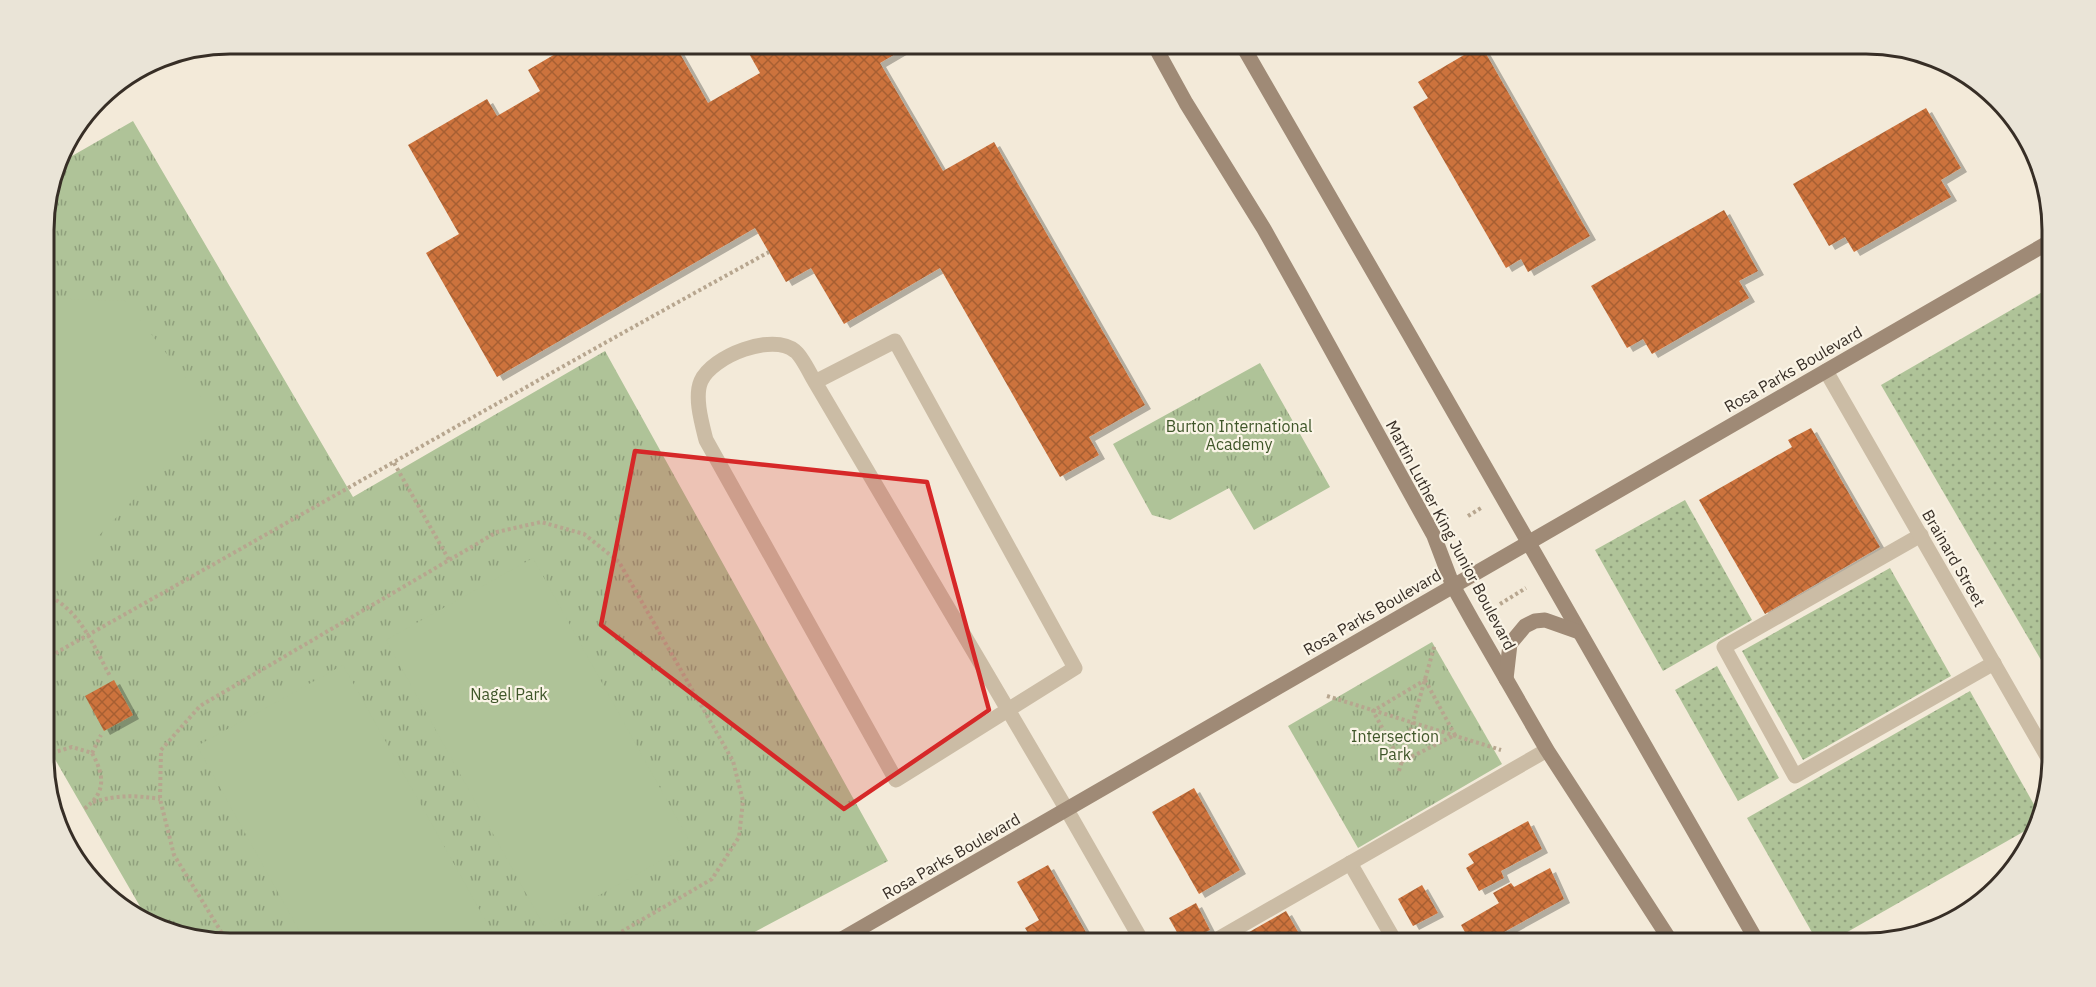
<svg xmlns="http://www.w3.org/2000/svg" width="2096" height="987" font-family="'IBM Plex Sans',sans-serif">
	<defs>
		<pattern id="grass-dots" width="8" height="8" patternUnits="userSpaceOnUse" patternTransform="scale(1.5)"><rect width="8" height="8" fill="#afc398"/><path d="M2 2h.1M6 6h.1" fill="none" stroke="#8f9f7c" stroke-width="1.8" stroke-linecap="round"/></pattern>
		<pattern id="park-tufts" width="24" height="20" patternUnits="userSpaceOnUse" patternTransform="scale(1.5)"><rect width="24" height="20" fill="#afc398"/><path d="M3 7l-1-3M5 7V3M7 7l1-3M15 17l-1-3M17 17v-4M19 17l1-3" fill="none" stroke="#8f9f7c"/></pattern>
		<pattern id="building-cross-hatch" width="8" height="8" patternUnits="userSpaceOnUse" patternTransform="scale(1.5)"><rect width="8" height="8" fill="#cd733d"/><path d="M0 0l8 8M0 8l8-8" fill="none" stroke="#a75f33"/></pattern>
		<filter id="shadow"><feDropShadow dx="6" dy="4" stdDeviation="0" flood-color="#0004"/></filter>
	</defs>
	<rect width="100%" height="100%" fill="#f3ead9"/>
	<g fill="url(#grass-dots)">
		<polygon points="2051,287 2052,660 2044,665 1881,385"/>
		<polygon points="1685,500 1752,620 1663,671 1595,550"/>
		<polygon points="1890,568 1951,676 1803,760 1742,651"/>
		<polygon points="1717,666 1779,778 1738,801 1675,690"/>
		<polygon points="1970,691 2041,817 2039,823 1828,943 1818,943 1747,818"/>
	</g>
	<g fill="url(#park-tufts)">
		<polygon points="133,121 353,497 605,351 888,861 734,943 230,943 158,929 149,922 45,742 44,217 58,164"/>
		<polygon points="1260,363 1330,487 1254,530 1229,488 1170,520 1152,515 1113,444"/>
		<polygon points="1432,642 1502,764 1358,848 1288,726"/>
	</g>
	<g fill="#afc398">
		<polygon points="44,298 125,301 215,415 57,579 45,576"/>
		<polygon points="533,558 691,844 544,926 386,640"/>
		<polygon points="343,665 498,943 306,943 197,746"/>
	</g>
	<g fill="url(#building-cross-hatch)" filter="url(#shadow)">
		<polygon points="574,43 674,43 708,103 760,73 743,43 914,43 880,63 943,171 994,142 1145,405 1089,437 1099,455 1060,477 940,268 844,324 811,268 786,282 755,228 497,377 426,253 459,234 408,145 487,99 497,116 540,91 528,70"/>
		<polygon points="1481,45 1590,236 1528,272 1521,259 1506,268 1413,107 1428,98 1418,82"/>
		<polygon points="1926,108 1961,168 1941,180 1951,197 1854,252 1845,237 1829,246 1793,184"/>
		<polygon points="1724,210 1758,271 1739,281 1749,298 1652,354 1643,339 1627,348 1591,286"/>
		<polygon points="1811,428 1880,547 1765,614 1699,500 1792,447 1788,440"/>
		<polygon points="114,680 133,715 104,731 85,696"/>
		<polygon points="1194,788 1240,870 1199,894 1152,812"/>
		<polygon points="1528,821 1542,849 1501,871 1504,878 1479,891 1466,868 1474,863 1468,854"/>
		<polygon points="1048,865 1092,943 1028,943 1033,941 1025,928 1039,920 1017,882"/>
		<polygon points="1550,868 1564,899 1484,943 1471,943 1461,925 1499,903 1493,893 1511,883 1514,887"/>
		<polygon points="1422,885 1438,913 1413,926 1398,899"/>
		<polygon points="1196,903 1210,930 1183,943 1169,918"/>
		<polygon points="1286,911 1301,937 1290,943 1230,943"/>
	</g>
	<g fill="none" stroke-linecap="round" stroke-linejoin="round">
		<g stroke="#b7a68f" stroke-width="4" stroke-dasharray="3 3" stroke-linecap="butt">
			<polyline points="394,463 449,560"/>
			<polyline points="1468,516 1481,508"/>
			<path d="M45 595C79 607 94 647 110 676"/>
			<polyline points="1500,604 1526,588"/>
			<path d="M45 659C287 524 526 385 769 252"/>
			<polygon points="1425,680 1455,735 1401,762 1373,711"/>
			<polyline points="1327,696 1501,750"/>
			<path d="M52 753 72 747 92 753C104 775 107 792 84 809"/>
			<polyline points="92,753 101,735"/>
			<polyline points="1399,771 1435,644"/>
			<path d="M93 802C118 795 135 795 160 799"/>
			<polyline points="228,943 174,855 160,799 161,750 200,706 497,532 541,522 584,534 619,562 733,761 743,801 739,837 712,879 602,943"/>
		</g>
		<g stroke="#cbbca5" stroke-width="15">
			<path d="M815 382 895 341 1075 668 896 780 706 440C702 424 694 397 701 381 712 356 773 332 795 351 802 356 810 374 815 382L1067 810"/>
			<polyline points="1921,535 1724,647 1795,776 1994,663"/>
			<polyline points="1350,863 1396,943"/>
			<polyline points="1211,943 1547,750"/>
		</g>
		<g stroke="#cbbca5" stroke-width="15">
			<polyline points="1826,371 2051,763"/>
			<polyline points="1067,810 1143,943"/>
			<polyline points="81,868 83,871"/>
		</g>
		<g stroke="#9f8a76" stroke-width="15">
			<polyline points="1153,43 1186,103 1264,229 1301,295 1434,536 1453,586 1472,620 1547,750 1672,943"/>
			<polyline points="1241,43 1409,334 1758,943"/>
			<polyline points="1506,679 1510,644 1525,626 1535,621 1545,620 1579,632"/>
			<polyline points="835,943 2051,241"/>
		</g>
	</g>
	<path fill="#d62828" fill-opacity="0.2" stroke="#d62828" stroke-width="4.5" stroke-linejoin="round" d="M635 451 927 482 989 710 844 809 601 625Z"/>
	<g text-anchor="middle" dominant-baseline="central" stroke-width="4.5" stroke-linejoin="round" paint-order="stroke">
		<g font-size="16" fill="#372e26" stroke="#faf4e6">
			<text transform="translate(1793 369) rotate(-30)">Rosa Parks Boulevard</text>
			<text transform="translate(1451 535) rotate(62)">Martin Luther King Junior Boulevard</text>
			<text transform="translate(1954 558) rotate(60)">Brainard Street</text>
			<text transform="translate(1372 612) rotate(-30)">Rosa Parks Boulevard</text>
			<text transform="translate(951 856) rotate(-30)">Rosa Parks Boulevard</text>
		</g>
		<g font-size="16" fill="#3f5629" stroke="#faf4e6">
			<text x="1239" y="426">Burton International<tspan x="1239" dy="18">Academy</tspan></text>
			<text x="509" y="694">Nagel Park</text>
			<text x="1395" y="736">Intersection<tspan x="1395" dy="18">Park</tspan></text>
		</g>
	</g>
	<path d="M0 0H2096V987H0ZM230 54H1866A176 176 0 0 1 2042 230V757A176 176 0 0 1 1866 933H230A176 176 0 0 1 54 757V230A176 176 0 0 1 230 54Z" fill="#eae4d7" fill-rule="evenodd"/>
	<path fill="none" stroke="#372e26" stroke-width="3" d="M230 54H1866A176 176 0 0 1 2042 230V757A176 176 0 0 1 1866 933H230A176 176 0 0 1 54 757V230A176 176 0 0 1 230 54Z"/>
</svg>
